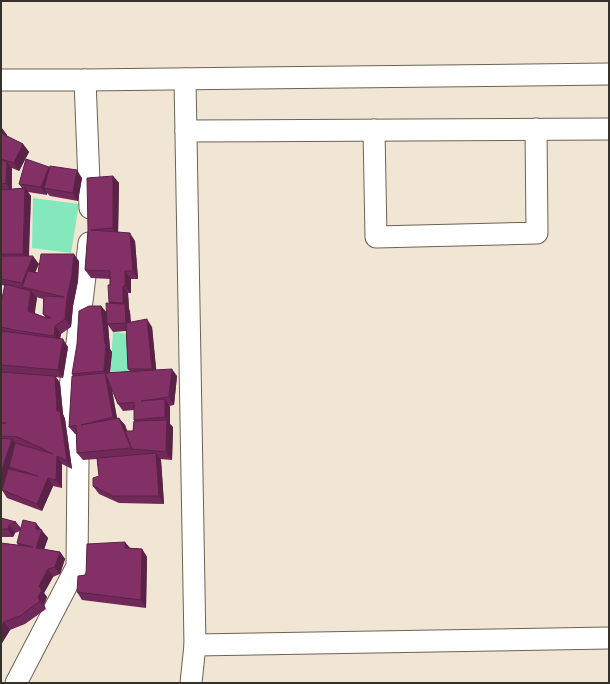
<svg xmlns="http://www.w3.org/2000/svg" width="610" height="684" font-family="'Public Sans',sans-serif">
	<rect width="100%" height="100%" fill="#f0e6d3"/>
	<g fill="#84e8bc">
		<polygon points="33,198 79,204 71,253 32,248"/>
		<polygon points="113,332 129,334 132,375 110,376"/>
	</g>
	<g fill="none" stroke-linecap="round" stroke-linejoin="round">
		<g stroke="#6d6354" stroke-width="23">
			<g id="minor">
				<polyline points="185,79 195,645 191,683"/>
				<polyline points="1,80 85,80 609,74"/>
				<polyline points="85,80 90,208"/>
				<polyline points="374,130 376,237 537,233 536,129"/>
				<polyline points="186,131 609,129"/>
				<polyline points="195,645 609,638"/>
				<polyline points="16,683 77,566 78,459 65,417 77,343 89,243"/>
			</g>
		</g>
		<use href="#minor" stroke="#fff" stroke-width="21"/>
	</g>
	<g fill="#702958" fill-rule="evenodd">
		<path d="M1 127 7 135 6 136 23 144 29 152 19 171 12 168V189L22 188 19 184 50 168 82 178 78 201 50 196 47 193V195L28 192 31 196 29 256 39 264 35 272 38 273 79 261 78 281 73 306 71 327 61 334 60 339 68 347 63 378 56 377 60 383 63 414 65 419 72 469 62 464V488L53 486 42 511 7 498 2 490 1 489V372H2L1 371V337L2 333H1V303L5 286 2 285 1 284ZM36 297 43 299V314L45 317 34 313 37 298Z"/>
		<path d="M113 176 119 183 118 232 135 241 138 279H131V293H128L129 309 130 312 131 322 152 327 156 370 177 376 174 405 169 406 170 407V424L173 427 172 460 160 459 161 460 164 504 119 503 99 494 93 486 99 476 97 459 83 460 77 453 76 434H75L69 427 73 376 72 374 101 306 107 313 109 303V302L110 279 91 278 85 270 88 230ZM108 325 113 332 126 331 128 369 130 371 110 373 112 352 110 349ZM112 389 118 404 123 411 134 410V421L133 431H127L125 425 117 418Z"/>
		<polygon points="1,518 16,522 21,528 41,530 48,538 44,549 60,552 65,559 60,574 53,577 44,593 47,597 44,605 46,609 25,624 10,630 2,643 1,643 1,543 18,545 17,543 20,531 15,533 13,537 1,537"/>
		<polygon points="130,548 142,549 147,557 146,608 82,600 77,592 86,575"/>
	</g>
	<g fill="#5b2247">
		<polygon points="1,127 7,135 1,147"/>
		<polygon points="23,144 29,152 19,171 14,163"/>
		<polygon points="7,162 12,169 11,191 6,183"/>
		<polygon points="49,167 54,174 44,188 47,193 47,195 41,187"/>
		<polygon points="77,170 82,178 78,201 73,193"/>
		<polygon points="113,176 119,183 118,236 113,228"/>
		<polygon points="25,188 31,196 28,262 23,254"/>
		<polygon points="130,233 135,241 138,279 133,271"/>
		<polygon points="74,254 79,261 78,281 73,306 71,327 65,319"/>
		<polygon points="33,256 39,264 28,289 26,288 22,283"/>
		<polygon points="125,271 131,279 131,293 125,286"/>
		<polygon points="123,286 128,293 129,309 130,312 131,331 126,323 125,305 123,303"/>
		<polygon points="31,291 37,298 34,319 28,311"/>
		<polygon points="101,306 107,313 110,349 112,352 109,379 104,371 105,344"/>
		<polygon points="147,319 152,327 157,377 152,369"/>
		<polygon points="55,326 61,334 59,343 54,336"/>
		<polygon points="63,339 68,347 63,378 58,370"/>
		<polygon points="172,369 177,376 174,405 169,397"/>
		<polygon points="105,373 110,381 118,424 113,417"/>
		<polygon points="55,376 60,383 63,414 65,419 72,469 67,461 57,411"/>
		<polygon points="165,399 170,407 170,424 173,427 172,460 166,452 167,421 165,417"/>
		<polygon points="119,418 125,425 134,449 132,449 136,455 131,448"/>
		<polygon points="12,439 17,447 9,467 10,469 3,490 1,486 1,473"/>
		<polygon points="156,453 161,460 164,504 159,496"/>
		<polygon points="57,456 62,464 62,488 56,480"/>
		<polygon points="48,478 53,486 42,511 37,504"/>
		<polygon points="36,523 48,538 42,556 36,548"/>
		<polygon points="9,525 15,533 13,537 8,529"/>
		<polygon points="125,542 131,549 125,548"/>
		<polygon points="142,549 147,557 146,608 141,600"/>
		<polygon points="60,552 65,559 60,574 55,567"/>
		<polygon points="48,569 53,577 44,593 47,597 44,605 46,609 40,601 38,597 39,586"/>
		<polygon points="4,622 10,630 2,643 1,642 1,627"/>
	</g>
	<g fill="#823066" stroke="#5b2247">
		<polygon points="1,133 23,144 14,163 1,159"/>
		<polygon points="26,159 49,167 41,187 19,184"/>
		<polygon points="1,160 7,162 6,183 1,184"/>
		<polygon points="50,166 77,170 73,193 44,188"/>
		<polygon points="113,176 113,228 91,230 130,233 133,271 125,271 125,286 123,286 123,303 109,302 108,285 110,285 110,271 85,270 88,230 87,178"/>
		<polygon points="25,188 23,254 1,254 1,190"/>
		<polygon points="41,254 74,254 72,274 67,298 65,319 55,326 54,336 14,330 1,327 1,303 5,284 31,291 28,311 46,318 51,318 43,314 44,296 64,297 22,287 28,271 38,273"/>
		<polygon points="1,256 33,256 22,283 1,279"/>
		<polygon points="106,303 125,304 126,323 107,324"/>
		<polygon points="89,306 101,306 105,344 106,344 104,371 72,374 77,344 79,311"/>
		<polygon points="147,319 152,369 128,369 126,323"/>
		<polygon points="2,331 63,339 58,370 1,365 1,337"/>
		<polygon points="172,369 169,397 141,401 165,399 165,417 134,420 134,402 118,404 105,373 113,417 81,425 119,418 131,448 77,453 76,425 69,427 72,376 105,373"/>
		<polygon points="1,372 55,376 57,411 60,411 67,461 57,456 56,480 48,478 37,504 2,490 8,469 38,476 9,467 15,443 53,454 18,437 1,436 1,423 6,423 1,423"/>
		<polygon points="167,420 166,452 132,449 125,431 133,431 134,421"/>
		<polygon points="1,438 12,439 1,473"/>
		<polygon points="156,453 159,496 113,496 93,486 93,478 99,476 97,458"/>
		<polygon points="1,518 16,522 9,525 8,529 1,529"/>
		<polygon points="23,520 36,523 36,529 42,530 36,548 60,552 55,567 48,569 39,586 42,590 38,597 40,601 20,616 4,622 1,627 1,543 33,547 17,543"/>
		<polygon points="125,542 125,548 142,549 141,600 77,592 78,576 86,575 87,544"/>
	</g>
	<rect width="610" height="684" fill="none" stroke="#35312a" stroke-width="4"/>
</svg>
